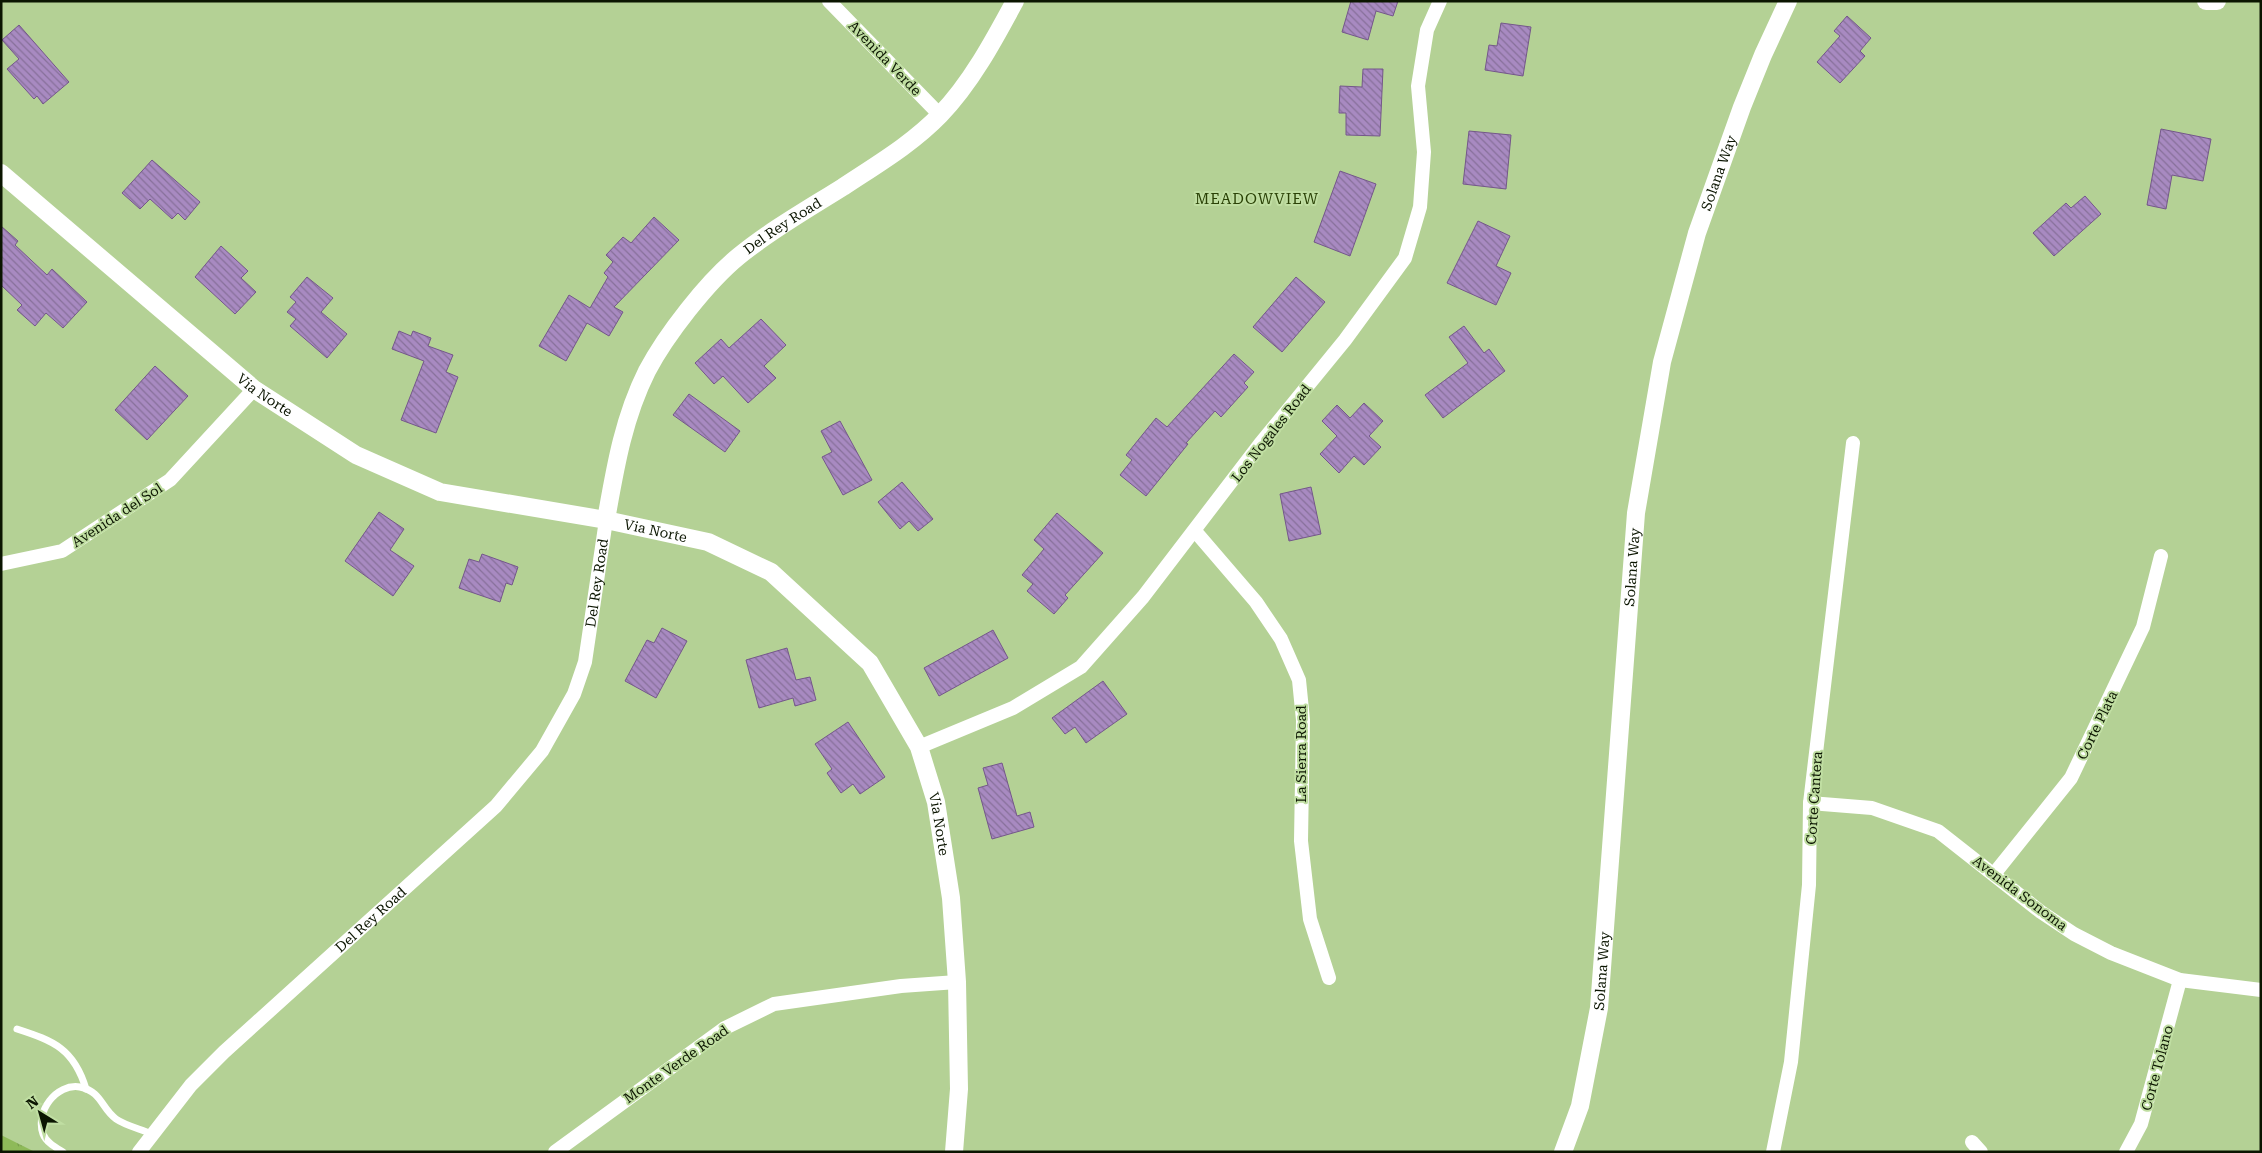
<svg xmlns="http://www.w3.org/2000/svg" width="2262" height="1153" font-family="'Roboto Serif',serif">
	<defs>
		<pattern id="park-tufts" width="24" height="20" patternUnits="userSpaceOnUse" patternTransform="scale(1.25)"><rect width="24" height="20" fill="#8eba59"/><path d="M3 7l-1-3M5 7V3M7 7l1-3M15 17l-1-3M17 17v-4M19 17l1-3" fill="none" stroke="#799f4c"/></pattern>
		<pattern id="building-back-hatch" width="6" height="6" patternUnits="userSpaceOnUse" patternTransform="scale(1.25)"><rect width="6" height="6" fill="#a88ac1"/><path d="M-1 5l2 2M0 0l6 6M5-1l2 2" fill="none" stroke="#87709a"/></pattern>
	</defs>
	<rect width="100%" height="100%" fill="#b4d195"/>
	<polygon fill="url(#park-tufts)" points="1,1135 35,1152 1,1152"/>
	<g fill="url(#building-back-hatch)" stroke="#74578a">
		<polygon points="1351,1 1398,1 1393,16 1376,11 1368,40 1342,32"/>
		<polygon points="1847,16 1871,38 1860,51 1865,56 1840,83 1817,62 1840,36 1834,31"/>
		<polygon points="1501,23 1531,27 1523,76 1485,70 1489,45 1497,46"/>
		<polygon points="19,25 69,82 43,104 37,96 34,99 7,69 19,59 2,40"/>
		<polygon points="1363,69 1383,69 1380,136 1346,135 1346,113 1339,113 1340,86 1362,87"/>
		<polygon points="2161,129 2211,139 2203,181 2172,175 2166,209 2147,205"/>
		<polygon points="1469,131 1511,135 1506,189 1463,184"/>
		<polygon points="152,160 200,202 185,220 178,213 172,219 150,199 140,209 122,193"/>
		<polygon points="1340,171 1376,184 1350,256 1314,242"/>
		<polygon points="2085,196 2101,214 2054,256 2033,233 2066,203 2071,208"/>
		<polygon points="654,217 679,240 614,307 623,312 609,336 587,323 566,361 539,346 569,295 590,308 608,277 604,273 613,262 606,255 623,237 631,243"/>
		<polygon points="1478,221 1510,236 1496,266 1511,273 1496,305 1447,283"/>
		<polygon points="1,226 18,241 15,245 47,275 52,269 87,302 63,328 46,313 35,326 17,310 22,305 1,285"/>
		<polygon points="221,246 248,271 241,278 256,292 235,314 195,277"/>
		<polygon points="307,277 333,298 321,312 347,334 327,358 290,326 296,319 287,312 296,302 290,297"/>
		<polygon points="1296,277 1325,302 1282,352 1253,327"/>
		<polygon points="761,319 786,345 764,366 776,378 748,403 723,376 714,384 695,363 721,339 729,348"/>
		<polygon points="1464,326 1484,353 1489,349 1505,371 1443,418 1425,395 1468,363 1449,337"/>
		<polygon points="399,331 411,336 413,331 431,338 428,346 453,355 446,372 458,377 436,433 401,420 424,361 392,349"/>
		<polygon points="1234,354 1254,372 1244,383 1248,387 1221,417 1215,411 1186,443 1188,444 1146,496 1120,475 1132,460 1126,455 1156,418 1167,427"/>
		<polygon points="155,366 188,396 147,440 115,410"/>
		<polygon points="689,394 740,431 725,452 673,415"/>
		<polygon points="1364,403 1383,421 1369,436 1381,447 1364,465 1354,456 1339,473 1320,454 1337,436 1322,421 1337,405 1350,418"/>
		<polygon points="840,421 872,480 843,495 822,457 832,452 821,431"/>
		<polygon points="902,482 933,519 918,531 909,521 900,529 878,502"/>
		<polygon points="1311,487 1321,534 1289,541 1280,494"/>
		<polygon points="379,512 404,529 390,550 414,566 393,596 345,561"/>
		<polygon points="1057,513 1103,553 1065,595 1068,598 1054,614 1027,591 1033,584 1022,575 1044,549 1034,540"/>
		<polygon points="482,554 518,567 512,585 506,583 500,602 459,588 469,559 479,562"/>
		<polygon points="662,628 687,641 656,698 625,681 647,640 654,643"/>
		<polygon points="993,630 1008,658 939,696 924,668"/>
		<polygon points="787,648 796,680 810,677 816,700 795,706 793,698 759,708 746,660"/>
		<polygon points="1103,681 1127,714 1086,743 1075,727 1065,734 1052,718"/>
		<polygon points="848,722 885,777 860,794 853,784 841,793 827,773 832,769 815,744"/>
		<polygon points="1002,763 1017,816 1030,812 1034,827 992,839 978,788 988,785 983,768"/>
	</g>
	<g fill="none" stroke-linecap="round" stroke-linejoin="round">
		<g stroke="#fff" stroke-width="7">
			<path d="M17 1029C54 1041 74 1049 86 1089"/>
			<path d="M63 1152C55 1147 46 1142 43 1134 35 1112 56 1083 80 1087 102 1092 101 1108 116 1119 126 1126 141 1129 152 1134"/>
		</g>
		<g stroke="#fff" stroke-width="14">
			<polyline points="829,1 940,115"/>
			<polyline points="1195,531 1256,602 1281,639 1299,680 1303,720 1301,841 1310,919 1329,978"/>
			<polyline points="1,564 62,551 170,480 254,389"/>
			<polyline points="919,747 1013,708 1081,667 1143,597 1260,444 1345,340 1405,258 1420,207 1424,152 1418,86 1427,30 1440,1"/>
			<polyline points="1810,803 1872,808 1938,831 2041,912 2074,934 2111,953 2180,980 2261,990"/>
			<polyline points="1994,874 2071,778 2143,627 2161,556"/>
			<polyline points="1972,1142 1981,1152"/>
			<path id="s1" d="M139 1152 191 1085 224 1052 496 806 542 751 574 694 585 662 606 520"/>
			<polyline points="555,1152 725,1028 774,1004 901,986 957,982"/>
			<polyline points="1773,1152 1791,1062 1809,885 1810,803 1853,443"/>
			<polyline points="2126,1152 2141,1124 2180,980"/>
		</g>
		<g stroke="#fff" stroke-width="18">
			<polyline points="2206,1 2217,1"/>
			<path id="s2" d="M1 173 254 389 356 455 440 492 606 520 708 542 771 572 870 663 919 747 936 802 951 898 957 982 959 1089 954 1152"/>
			<path id="s3" d="M606 520C615 469 623 419 647 371 666 335 707 282 739 256 771 230 808 209 843 187 876 165 912 144 940 115 971 83 994 40 1015 1"/>
			<path id="s4" d="M1563 1152 1580 1106 1599 1008 1636 513 1662 362 1697 233 1742 107 1763 55 1788 1"/>
		</g>
	</g>
	<g text-anchor="middle" dominant-baseline="central" stroke-width="4" stroke-linejoin="round" paint-order="stroke">
		<g font-size="14" fill="#0b1501" stroke="#c0dea2">
			<text transform="translate(885 58) rotate(46)">Avenida Verde</text>
			<text stroke="none"><textPath href="#s4" startOffset="996">Solana Way</textPath></text>
			<text stroke="none"><textPath href="#s3" startOffset="356">Del Rey Road</textPath></text>
			<text stroke="none"><textPath href="#s2" startOffset="345">Via Norte</textPath></text>
			<text transform="translate(1271 433) rotate(-52)">Los Nogales Road</text>
			<text transform="translate(117 515) rotate(-33)">Avenida del Sol</text>
			<text stroke="none"><textPath href="#s2" startOffset="765">Via Norte</textPath></text>
			<text stroke="none"><textPath href="#s4" startOffset="591">Solana Way</textPath></text>
			<text stroke="none"><textPath href="#s1" startOffset="749">Del Rey Road</textPath></text>
			<text transform="translate(2097 725) rotate(-64)">Corte Plata</text>
			<text transform="translate(1301 754) rotate(-90)">La Sierra Road</text>
			<text transform="translate(1814 798) rotate(-86)">Corte Cantera</text>
			<text stroke="none"><textPath href="#s2" startOffset="1200">Via Norte</textPath></text>
			<text transform="translate(2020 893) rotate(37)">Avenida Sonoma</text>
			<text stroke="none"><textPath href="#s1" startOffset="329">Del Rey Road</textPath></text>
			<text stroke="none"><textPath href="#s4" startOffset="186">Solana Way</textPath></text>
			<text transform="translate(676 1064) rotate(-35)">Monte Verde Road</text>
			<text transform="translate(2157 1068) rotate(-75)">Corte Tolano</text>
		</g>
		<g font-size="15" letter-spacing="1" fill="#2a4106" stroke="#c0dea2">
			<text x="1257" y="199">MEADOWVIEW</text>
		</g>
	</g>
	<rect width="2262" height="1153" fill="none" stroke="#0b1501" stroke-width="5"/>
	<g transform="translate(40 1113) rotate(323)" stroke="#c0dea2" stroke-width="4" paint-order="stroke">
	<path d="M0-4L9 19L0 12L-9 19Z" fill="#0b1501"/>
	<text y="-8" font-size="14" font-weight="bold" text-anchor="middle" fill="#0b1501">N</text>
	</g>
</svg>
